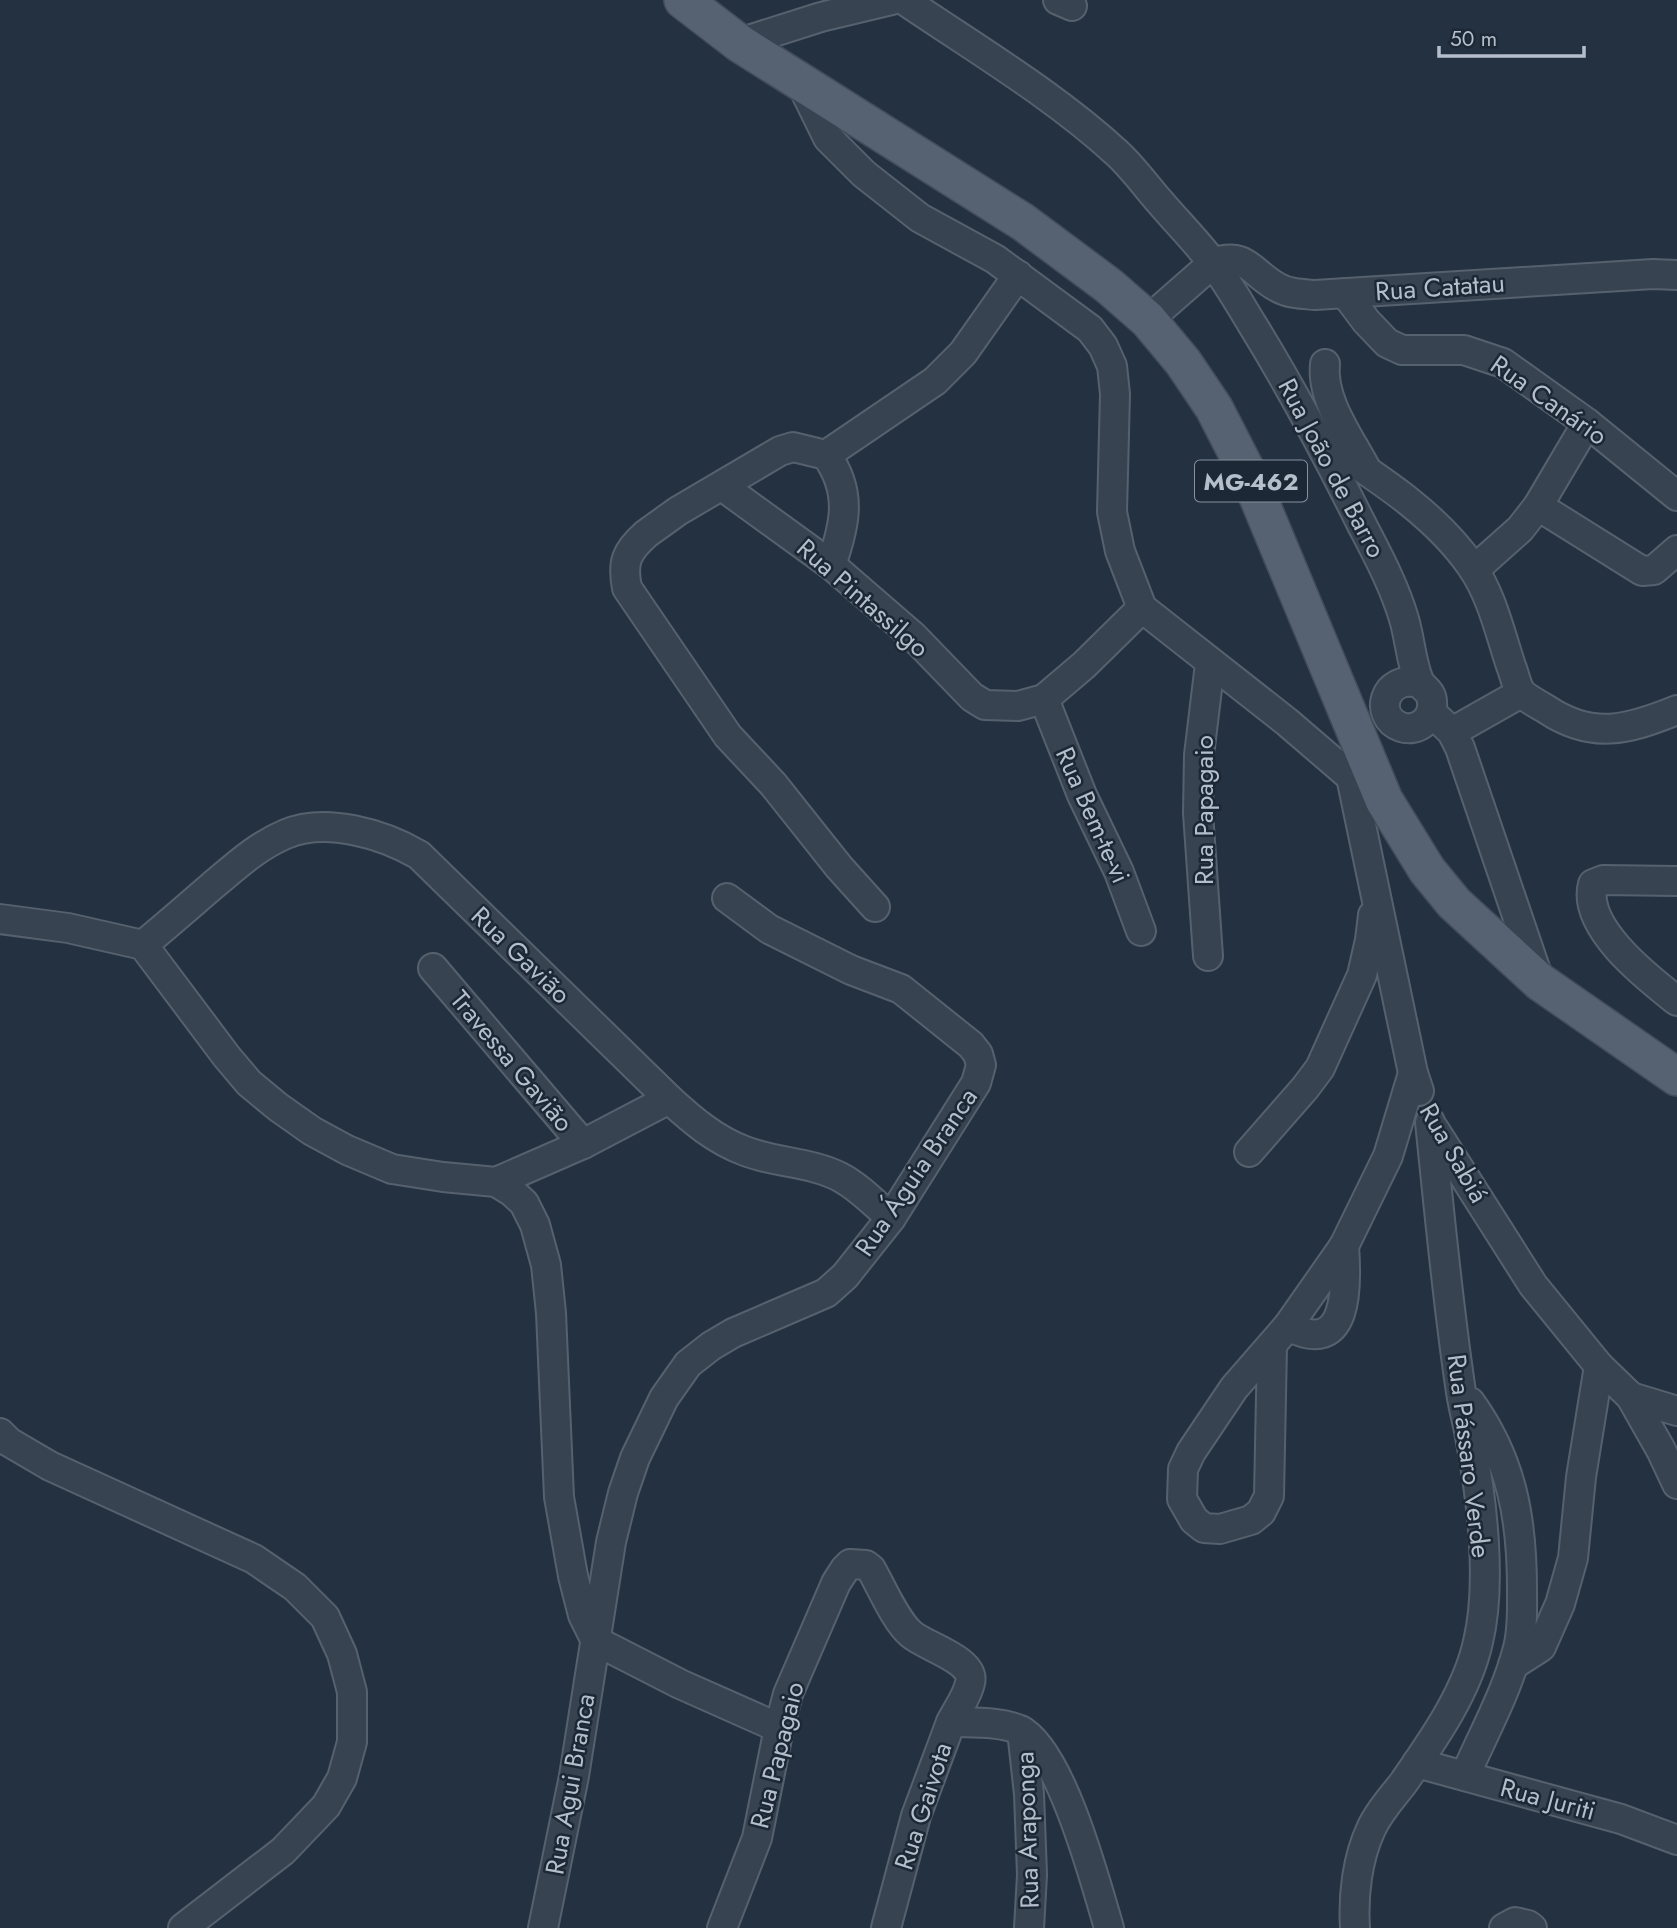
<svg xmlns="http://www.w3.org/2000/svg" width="1677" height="1928" font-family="Jost,sans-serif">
	<rect width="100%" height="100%" fill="#243141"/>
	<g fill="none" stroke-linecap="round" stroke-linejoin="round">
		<g stroke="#56616e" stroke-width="32">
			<g id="minor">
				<path d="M904 0C976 49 1054 95 1118 154 1133 168 1146 186 1160 202 1177 222 1196 241 1212 262 1227 281 1239 303 1252 324 1292 389 1327 455 1361 523 1377 554 1394 585 1404 619 1410 639 1411 662 1419 681 1423 689 1432 691 1432 702 1434 718 1418 733 1401 727 1373 717 1383 674 1420 683"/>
				<polyline points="1058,0 1072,6"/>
				<polyline points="739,43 821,17 892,0"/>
				<polyline points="800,81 828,138 864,174 920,218 995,259 1090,329 1103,346 1112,366 1115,394 1112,512 1120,551 1142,608 1287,722 1351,777 1384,800"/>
				<polyline points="1345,293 1366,321 1387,343 1402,350 1464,350 1503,363 1587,423 1677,496"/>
				<path d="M1148 320 1213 263C1247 251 1251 273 1277 287 1289 294 1302 294 1315 295L1653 274 1677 275"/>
				<path d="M1325 364C1321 399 1349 437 1365 467"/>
				<path d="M1322 441C1376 477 1435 513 1472 567 1492 596 1500 633 1511 666 1514 673 1516 684 1520 691 1525 698 1538 704 1546 709 1592 740 1628 730 1677 710"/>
				<polyline points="826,455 935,381 963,353 1018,275"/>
				<polyline points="722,486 831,565 913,636 972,697 985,705 1018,706 1044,699 1084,665 1142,608"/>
				<polyline points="1538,506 1642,571 1654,570 1677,550"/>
				<path d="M831 565C845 525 853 492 826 455L793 447 780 451 678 511 646 534C626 552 622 562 627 588L728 736 773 784 839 867 875 907"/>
				<polyline points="1474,570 1520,529 1538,506 1587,423"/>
				<polyline points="1044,699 1082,795 1119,872 1141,931"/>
				<polyline points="1432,713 1452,732 1460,748 1539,980"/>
				<polyline points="1452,732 1521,693"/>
				<polyline points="1351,777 1413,1073 1419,1091"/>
				<path d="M1677 881 1603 880 1593 884C1581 927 1648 978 1677 1001"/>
				<polyline points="0,919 68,928 143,945 227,1057 249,1083 278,1107 312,1131 347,1150 392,1169 443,1177 496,1182 512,1192 524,1203 535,1225 546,1265 551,1313 559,1497 573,1576 583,1615 596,1641"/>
				<path d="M143 945C166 926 189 906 212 886 235 867 257 846 286 834 326 817 383 834 419 855L669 1099C692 1120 715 1140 745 1151 776 1163 811 1162 840 1177 859 1187 875 1204 891 1218"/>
				<polyline points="1208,956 1198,813 1199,755 1210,664"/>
				<polyline points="433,968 583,1144"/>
				<polyline points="1434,1129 1533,1285 1599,1366 1631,1397 1677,1411"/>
				<polyline points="1249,1152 1305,1088 1320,1068 1362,975 1370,940 1373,915"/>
				<polyline points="496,1182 583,1144 669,1099"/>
				<path d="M1288 1326C1349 1359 1347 1286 1344 1246"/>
				<polyline points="1272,1346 1269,1496 1261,1512 1251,1520 1220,1529 1204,1528 1194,1520 1182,1499 1183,1469 1191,1452 1234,1388 1288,1326 1344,1246 1388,1156 1413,1073"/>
				<polyline points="1631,1397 1661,1450 1677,1484"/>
				<polyline points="0,1433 9,1442 50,1466 254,1559 295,1587 325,1617 342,1654 352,1692 352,1742 342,1778 326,1806 283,1851 183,1928"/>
				<polyline points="596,1641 680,1684 779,1728"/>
				<polyline points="1513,1665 1541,1647 1560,1604 1573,1558 1581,1477 1599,1366"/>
				<polyline points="1022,1731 1029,1794 1032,1875 1029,1928"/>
				<polyline points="1417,1763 1621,1819 1677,1840"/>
				<path d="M1465 1776C1483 1734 1507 1692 1518 1648 1523 1629 1522 1608 1522 1589 1522 1519 1512 1460 1470 1402"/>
				<polyline points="543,1928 574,1776 611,1542 623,1493 635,1458 664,1398 688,1364 711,1346 733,1333 826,1293 845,1276 891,1218 976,1083 981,1065 978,1054 971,1045 901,989 851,970 769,929 727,898"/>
				<path d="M722 1928 757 1838 779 1728 788 1694 836 1583 845 1569 850 1564 866 1565 871 1569C882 1588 895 1620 911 1634 926 1647 976 1660 970 1683 967 1697 957 1710 951 1722"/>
				<path d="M886 1928 916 1816 951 1722C972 1723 999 1721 1020 1730 1061 1750 1096 1884 1109 1928"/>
				<path d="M1355 1928C1353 1896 1357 1859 1371 1829 1379 1811 1392 1798 1404 1782 1433 1740 1467 1692 1478 1642 1492 1584 1482 1500 1471 1442 1468 1423 1462 1404 1460 1385 1447 1297 1439 1209 1430 1122"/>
				<polyline points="1504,1928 1515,1922 1528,1925 1532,1928"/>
			</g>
		</g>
		<g stroke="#424c5a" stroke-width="40">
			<polyline id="major" points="683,0 739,43 1023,222 1109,286 1148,320 1183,362 1214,408 1251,480 1384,800 1427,870 1454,903 1540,982 1677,1077"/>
		</g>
		<use href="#minor" stroke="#384351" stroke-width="28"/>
		<use href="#major" stroke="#566271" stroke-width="37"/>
	</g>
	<g text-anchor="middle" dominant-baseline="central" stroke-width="5" stroke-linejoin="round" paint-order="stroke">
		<rect fill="#1d2836" stroke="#87919e" stroke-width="2" x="1195" y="460.5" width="112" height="41" rx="5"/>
		<g font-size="24" font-weight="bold" fill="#b5becb">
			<text x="1251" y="481">MG-462</text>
		</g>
		<g font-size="26" fill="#b5becb" stroke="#1d2836">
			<text transform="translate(1440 287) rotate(-4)">Rua Catatau</text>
			<text transform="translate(1549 400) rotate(35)">Rua Canário</text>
			<text transform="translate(1332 468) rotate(62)">Rua João de Barro</text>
			<text transform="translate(863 598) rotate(41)">Rua Pintassilgo</text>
			<text transform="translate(1204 810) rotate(-90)">Rua Papagaio</text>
			<text transform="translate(1093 815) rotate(66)">Rua Bem-te-vi</text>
			<text transform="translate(521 955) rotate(44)">Rua Gavião</text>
			<text transform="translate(512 1061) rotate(50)">Travessa Gavião</text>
			<text transform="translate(1454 1153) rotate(60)">Rua Sabiá</text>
			<text transform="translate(916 1172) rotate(-56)">Rua Águia Branca</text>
			<text transform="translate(1469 1456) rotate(83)">Rua Pássaro Verde</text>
			<text transform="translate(777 1755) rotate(-76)">Rua Papagaio</text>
			<text transform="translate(570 1784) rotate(-80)">Rua Agui Branca</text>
			<text transform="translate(1548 1799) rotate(15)">Rua Juriti</text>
			<text transform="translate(923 1806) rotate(-72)">Rua Gaivota</text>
			<text transform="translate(1027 1830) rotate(-92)">Rua Araponga</text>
		</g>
	</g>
	<path d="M1439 46v10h145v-10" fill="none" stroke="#b5becb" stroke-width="3.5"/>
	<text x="1450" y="46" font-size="21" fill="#b5becb" stroke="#1d2836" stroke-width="5" paint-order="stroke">50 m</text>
</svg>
